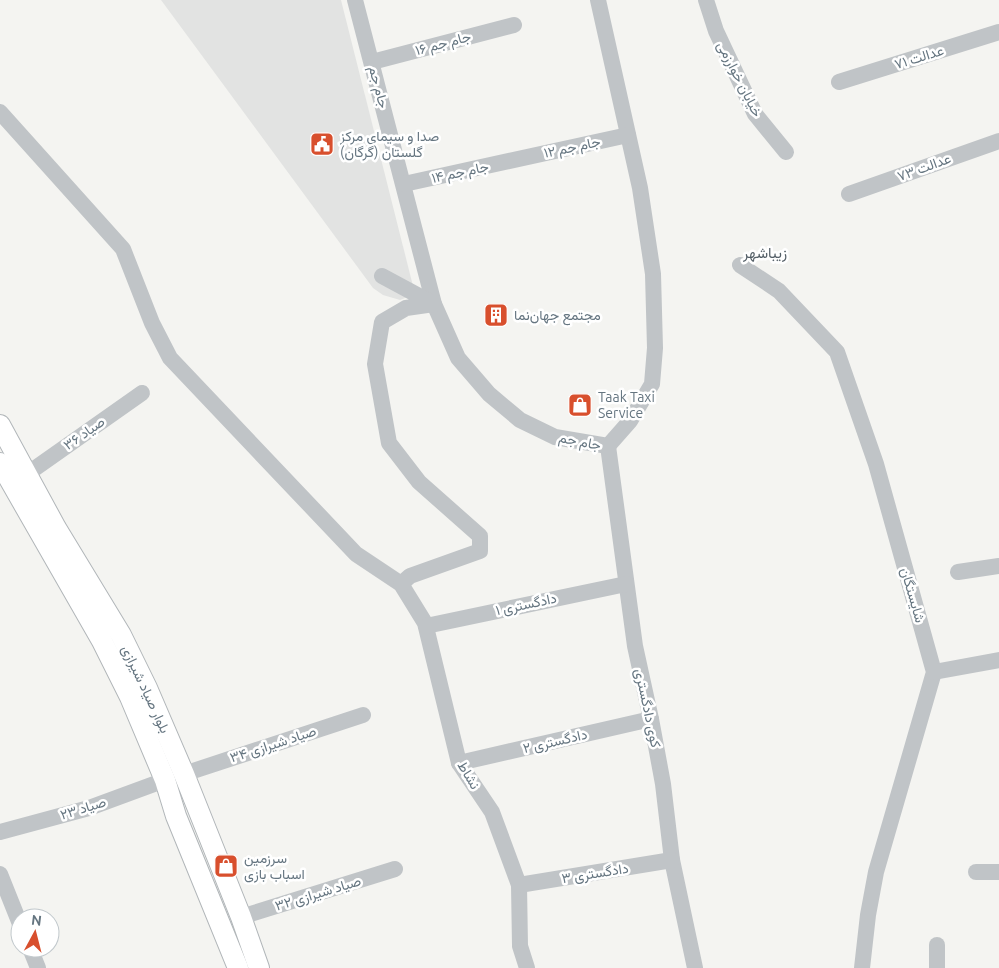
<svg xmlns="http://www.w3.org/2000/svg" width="999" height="968" font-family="Ubuntu,Vazirmatn,sans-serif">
	<rect width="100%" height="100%" fill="#f4f4f1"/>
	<polygon fill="#e2e3e2" points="161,0 341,0 415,294 400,300 383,295 373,288"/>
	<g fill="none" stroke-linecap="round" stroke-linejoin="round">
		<g stroke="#b1b6b9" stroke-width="22">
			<g id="major">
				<polyline points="0,425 56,528 121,635 147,688 184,774 241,917 259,968"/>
				<polyline points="0,463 102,641 130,697 165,780 176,816 238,968"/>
			</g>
		</g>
		<g stroke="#c0c4c7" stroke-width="16">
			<polyline points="355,0 434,304 458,358 489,394 520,420 555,437 608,446 630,421 652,384 655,348 653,274 640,188 598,0"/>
			<polyline points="706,0 716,31 755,114 786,152"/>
			<polyline points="372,62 514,25"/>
			<polyline points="839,82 999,32"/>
			<polyline points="0,112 123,249 152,323 170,358 356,554 401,584 425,623 459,763 492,812 519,885 520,946 527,968"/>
			<polyline points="404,184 628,135"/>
			<polyline points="849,194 999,141"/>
			<polyline points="740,265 779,291 837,352 876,464 934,672 876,872 868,915 862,968"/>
			<polyline points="382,276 434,304 406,308 382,322 375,364 389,443 419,482 480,536 480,551 410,576 401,584"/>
			<polyline points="608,446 635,646 651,719 663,784 672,860 695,968"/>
			<polyline points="27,474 142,393"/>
			<polyline points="958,572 999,566"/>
			<polyline points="426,626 626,584"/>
			<polyline points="934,672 999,660"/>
			<polyline points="459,763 651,719"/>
			<polyline points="184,774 363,715"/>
			<polyline points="0,832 89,808 165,780"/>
			<polyline points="976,872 999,872"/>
			<polyline points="0,874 20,924"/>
			<polyline points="519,885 672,860"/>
			<polyline points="241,917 395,869"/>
			<polyline points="937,945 937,968"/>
			<polyline points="30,948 38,968"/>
		</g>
		<use href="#major" stroke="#fff" stroke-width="20"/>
	</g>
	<defs>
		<g id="civic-square" transform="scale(1.25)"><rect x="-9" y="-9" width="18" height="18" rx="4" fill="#d84f2d" stroke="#fff"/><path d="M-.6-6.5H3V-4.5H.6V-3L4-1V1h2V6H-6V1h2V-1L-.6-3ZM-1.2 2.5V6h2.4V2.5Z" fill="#fff"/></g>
		<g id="building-square" transform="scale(1.25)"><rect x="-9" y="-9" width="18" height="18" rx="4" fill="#d84f2d" stroke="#fff"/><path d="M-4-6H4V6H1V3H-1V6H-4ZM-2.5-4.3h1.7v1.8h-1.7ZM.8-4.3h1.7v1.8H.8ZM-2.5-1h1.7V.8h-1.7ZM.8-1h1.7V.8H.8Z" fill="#fff"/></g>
		<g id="shop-square" transform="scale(1.25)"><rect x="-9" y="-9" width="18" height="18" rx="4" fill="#d84f2d" stroke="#fff"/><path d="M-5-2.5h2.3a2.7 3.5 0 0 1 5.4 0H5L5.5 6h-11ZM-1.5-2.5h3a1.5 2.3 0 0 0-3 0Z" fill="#fff"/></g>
	</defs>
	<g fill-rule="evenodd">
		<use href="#civic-square" x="322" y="144"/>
		<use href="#building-square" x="496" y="315"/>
		<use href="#shop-square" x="580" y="405"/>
		<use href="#shop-square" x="226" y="866"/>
	</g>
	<g text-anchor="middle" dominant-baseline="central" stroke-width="5" stroke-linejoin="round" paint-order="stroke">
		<g font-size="14" fill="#657580" stroke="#fff">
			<text transform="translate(443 43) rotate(-15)">۱۶ جام جم</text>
			<text transform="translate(919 57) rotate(-17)">عدالت ۷۱</text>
			<text transform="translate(740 79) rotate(63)">خیابان خوارزمی</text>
			<text transform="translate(379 87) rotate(75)">جام جم</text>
			<text transform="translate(572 147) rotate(-12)">۱۲ جام جم</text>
			<text transform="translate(924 167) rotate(-20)">عدالت ۷۳</text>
			<text transform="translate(460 172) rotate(-12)">۱۴ جام جم</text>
			<text transform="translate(84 433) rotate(-35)">صیاد ۳۶</text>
			<text transform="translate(580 441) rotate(11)">جام جم</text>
			<text transform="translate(913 595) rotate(74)">شایستگان</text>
			<text transform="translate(526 604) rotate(-12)">دادگستری ۱</text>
			<text transform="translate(146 689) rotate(65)">بلوار صیاد شیرازی</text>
			<text transform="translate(648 708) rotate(78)">کوی دادگستری</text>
			<text transform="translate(555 741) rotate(-13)">دادگستری ۲</text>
			<text transform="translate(273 744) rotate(-18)">صیاد شیرازی ۳۴</text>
			<text transform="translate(469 775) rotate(59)">نشاط</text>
			<text transform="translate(83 808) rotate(-17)">صیاد ۲۳</text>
			<text transform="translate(595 873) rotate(-9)">دادگستری ۳</text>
			<text transform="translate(318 893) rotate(-17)">صیاد شیرازی ۳۲</text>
		</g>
		<g font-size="14" fill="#657580" stroke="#fff" text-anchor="start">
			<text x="340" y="136">صدا و سیمای مرکز<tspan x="340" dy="16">گلستان (گرگان)</tspan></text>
			<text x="514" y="315">مجتمع جهان‌نما</text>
			<text x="598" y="397">Taak Taxi<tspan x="598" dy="16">Service</tspan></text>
			<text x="244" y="858">سرزمین<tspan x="244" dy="16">اسباب بازی</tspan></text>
		</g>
		<g font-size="15" fill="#535e66" stroke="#fff">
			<text x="765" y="252">زیباشهر</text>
		</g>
	</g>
	<g transform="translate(35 933) rotate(7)"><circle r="24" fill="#ffffff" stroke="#c1c8cc"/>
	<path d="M0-4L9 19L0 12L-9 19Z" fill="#d84f2d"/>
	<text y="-8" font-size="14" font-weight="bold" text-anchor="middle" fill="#657580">N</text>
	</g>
</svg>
